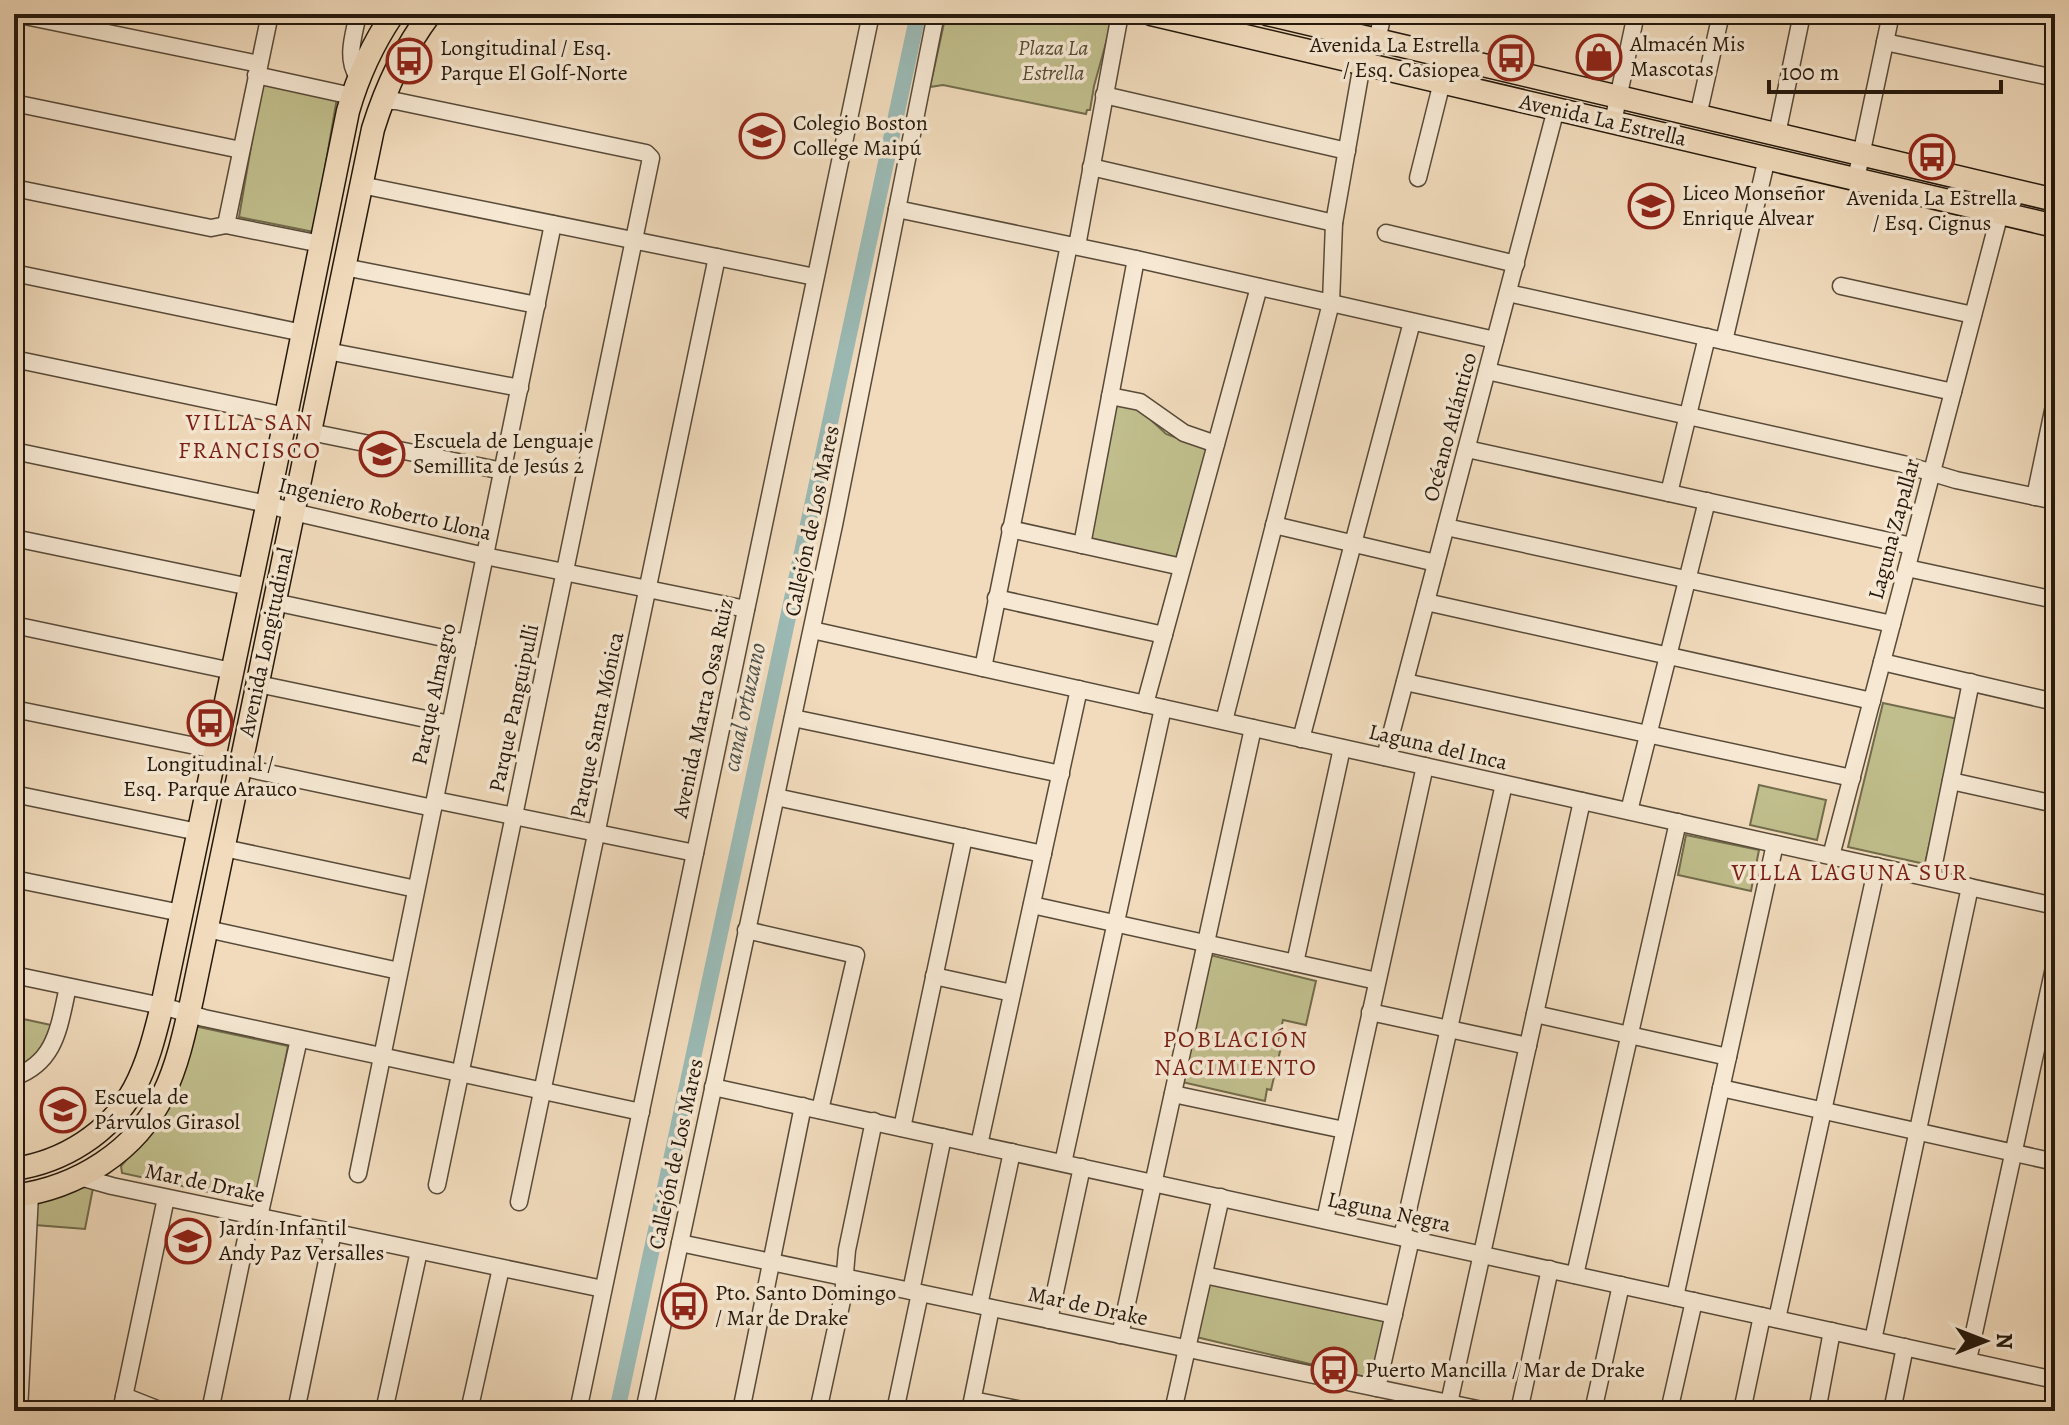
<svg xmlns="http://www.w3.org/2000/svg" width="2069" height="1425" font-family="Alegreya,serif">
	<rect width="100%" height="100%" fill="#f1dbbc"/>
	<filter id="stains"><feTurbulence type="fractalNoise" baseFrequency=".0025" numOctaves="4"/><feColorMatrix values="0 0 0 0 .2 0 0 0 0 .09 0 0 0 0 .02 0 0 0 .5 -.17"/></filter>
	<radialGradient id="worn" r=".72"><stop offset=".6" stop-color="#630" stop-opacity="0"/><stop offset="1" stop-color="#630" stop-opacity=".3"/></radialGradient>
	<g fill="#c0be8c" stroke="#726c4c" stroke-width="2">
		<polygon points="946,14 1114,14 1094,86 1090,110 1087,110 1086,114 943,85 930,87"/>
		<polygon points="262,82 337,98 314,232 239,217"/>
		<polygon points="1114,402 1138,408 1166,434 1207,449 1176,558 1087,539"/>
		<polygon points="1883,703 1958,719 1925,864 1848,847"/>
		<polygon points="1759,785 1826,800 1817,840 1750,825"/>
		<polygon points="1686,835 1759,850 1751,891 1678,875"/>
		<polygon points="1210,955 1316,981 1306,1025 1283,1020 1277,1045 1281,1047 1271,1090 1267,1089 1265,1101 1182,1082"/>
		<path d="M14 1017 51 1025C42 1049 37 1057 14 1070Z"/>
		<polygon points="194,1026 288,1046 258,1199 254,1202 122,1173 121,1166 134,1151"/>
		<polygon points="78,1186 93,1188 85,1229 35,1225 38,1198"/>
		<polygon points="1210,1279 1387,1318 1374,1379 1196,1337"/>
	</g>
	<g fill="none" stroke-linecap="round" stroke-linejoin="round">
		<polyline stroke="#9bbab5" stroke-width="16" points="617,1411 918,14"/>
		<g stroke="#584a39" stroke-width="19">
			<g id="minor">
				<polyline points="15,14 259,64"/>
				<path d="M358 14C354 35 345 58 358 77"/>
				<polyline points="1377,40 1383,14"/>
				<polyline points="1885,42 2055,78"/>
				<polyline points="256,75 352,96"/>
				<polyline points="1104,95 1347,151"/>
				<polyline points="382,101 396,101 646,153 651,158 437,1185"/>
				<polyline points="14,103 241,150"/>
				<polyline points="1698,116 1721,14"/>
				<polyline points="1613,122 1636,14"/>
				<polyline points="1777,134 1802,14"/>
				<polyline points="1091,167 1334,223"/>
				<polyline points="1418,178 1442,82"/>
				<polyline points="1856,179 1891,14"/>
				<polyline points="361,185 815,277"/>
				<polyline points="14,188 211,228 226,225 321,244"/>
				<polyline points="897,209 1136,259 1495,340"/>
				<polyline points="226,225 270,14"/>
				<polyline points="1386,233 1516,264"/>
				<polyline points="1077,246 1120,14"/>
				<polyline points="344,267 537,305"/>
				<polyline points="14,273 303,333"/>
				<polyline points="1841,286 1973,315"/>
				<polyline points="1508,293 1953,392"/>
				<polyline points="1724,341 1767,158"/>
				<polyline points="327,351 520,388"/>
				<polyline points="14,359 286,416"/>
				<polyline points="1487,371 1903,464 1956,480 2055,501"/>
				<polyline points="1110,396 1140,402 1184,433 1216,444"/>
				<polyline points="310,432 503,471"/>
				<polyline points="1467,449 1912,546"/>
				<polyline points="14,451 267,504 293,512 485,556 746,609"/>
				<polyline points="1669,493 1707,337"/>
				<polyline points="2035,497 2055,401"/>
				<polyline points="1274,525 1436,563"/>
				<polyline points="1446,527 1892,624"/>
				<polyline points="1010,529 1182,567"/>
				<polyline points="14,538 250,587"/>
				<polyline points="1082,545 1136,259"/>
				<polyline points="1907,568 2055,600"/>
				<polyline points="996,598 1164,635"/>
				<polyline points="274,602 467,643"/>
				<polyline points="1426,602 1872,701"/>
				<polyline points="14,625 232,671"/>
				<polyline points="812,630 2055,906"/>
				<polyline points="1882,662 2055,702"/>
				<polyline points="983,668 1069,245"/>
				<polyline points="1405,682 1852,778"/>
				<polyline points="258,684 450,724"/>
				<polyline points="1145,704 1259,287"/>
				<polyline points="14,709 215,750"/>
				<polyline points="793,718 1061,774"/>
				<polyline points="1224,721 1331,303 1334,223 1362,64"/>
				<polyline points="1301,739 1412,322"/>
				<polyline points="1385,757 1556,109"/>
				<polyline points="240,767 433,808"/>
				<polyline points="1951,781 2055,804"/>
				<polyline points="14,794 198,832"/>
				<polyline points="776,797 1043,854"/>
				<polyline points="435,800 695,853"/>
				<polyline points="1629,811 1707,501"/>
				<polyline points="224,848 416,889"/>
				<polyline points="1831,856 2000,213"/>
				<polyline points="1931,878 1971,682"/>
				<polyline points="14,879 181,913"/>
				<polyline points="1032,905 1377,981"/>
				<polyline points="207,929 399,971"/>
				<polyline points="746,930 856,955 820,1110"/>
				<polyline points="1295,963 1342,748"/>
				<polyline points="14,975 162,1006 204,1018 641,1112"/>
				<polyline points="934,976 1012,993"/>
				<polyline points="1370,1012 1528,1046"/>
				<polyline points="1535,1014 1728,1057"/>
				<path d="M14 1077C57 1062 59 1025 68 987"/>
				<polyline points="713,1087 2055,1380"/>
				<polyline points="1721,1088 2055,1162"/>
				<polyline points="1173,1094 1344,1130"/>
				<polyline points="902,1128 964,837"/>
				<polyline points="979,1145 1079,689"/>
				<polyline points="1063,1163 1163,708"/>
				<polyline points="358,1174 553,224"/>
				<polyline points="80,1177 112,1186 603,1289"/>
				<polyline points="519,1202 717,257"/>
				<polyline points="259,1217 299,1039"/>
				<polyline points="1325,1220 1425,766"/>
				<polyline points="1402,1237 1504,784"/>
				<polyline points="680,1243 1487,1411"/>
				<polyline points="1204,1275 1394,1315"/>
				<polyline points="1575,1275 1678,822"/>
				<polyline points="911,1291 943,1137"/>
				<polyline points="1675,1297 1775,844"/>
				<polyline points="979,1305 1012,1152"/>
				<polyline points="1777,1319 1877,866"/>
				<polyline points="1049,1320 1082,1167"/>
				<polyline points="1120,1335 1253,728"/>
				<polyline points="1873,1340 1970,887"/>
				<polyline points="1968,1360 2055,963"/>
				<polyline points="1377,1388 1411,1239"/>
				<polyline points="124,1396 162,1411"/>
				<polyline points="973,1400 1027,1411"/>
				<polyline points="1449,1403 1582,801"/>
				<polyline points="19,1411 30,1194"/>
				<polyline points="121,1411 166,1198"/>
				<polyline points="210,1411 251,1215"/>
				<polyline points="296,1411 333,1232"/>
				<polyline points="384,1411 419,1251"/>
				<polyline points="469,1411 501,1268"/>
				<polyline points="578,1411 871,14"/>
				<polyline points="644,1411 834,525 936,14"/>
				<polyline points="741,1411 803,1106"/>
				<polyline points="818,1411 843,1296 847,1250 874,1121"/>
				<polyline points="895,1411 920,1293"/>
				<polyline points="970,1411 991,1308"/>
				<polyline points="1173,1411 1221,1197"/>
				<polyline points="1519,1411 1550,1269"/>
				<polyline points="1593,1411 1621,1285"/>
				<polyline points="1669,1411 1694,1301"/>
				<polyline points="1742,1411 1762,1316"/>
				<polyline points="1817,1411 1832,1331"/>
				<polyline points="1892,1411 1905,1347"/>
			</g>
		</g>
		<g stroke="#25190d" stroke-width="25">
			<g id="major">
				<polyline points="1151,14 2055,226"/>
				<polyline points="1267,14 2055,200"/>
				<path d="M14 1169C63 1162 110 1133 134 1089 148 1063 155 1034 162 1006L286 416 348 111C358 76 372 45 393 14"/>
				<path d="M14 1196C77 1188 137 1151 164 1093 178 1064 185 1030 192 999L373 129C386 87 403 50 430 14"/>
			</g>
		</g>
		<use href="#minor" stroke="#f6e8d3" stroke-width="16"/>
		<use href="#major" stroke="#f1dbbc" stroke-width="22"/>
	</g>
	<defs>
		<g id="shop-ring" transform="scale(2.3)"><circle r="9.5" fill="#f6e8d3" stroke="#8f2418" stroke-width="1.5"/><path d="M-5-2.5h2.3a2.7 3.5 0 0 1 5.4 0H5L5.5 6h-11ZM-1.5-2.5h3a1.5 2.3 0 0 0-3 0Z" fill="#8f2418"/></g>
		<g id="bus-ring" transform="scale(2.3)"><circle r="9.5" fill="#f6e8d3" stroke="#8f2418" stroke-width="1.5"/><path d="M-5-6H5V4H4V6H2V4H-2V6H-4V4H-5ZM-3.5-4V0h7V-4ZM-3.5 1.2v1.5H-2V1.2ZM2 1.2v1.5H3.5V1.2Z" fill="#8f2418"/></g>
		<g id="school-ring" transform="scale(2.3)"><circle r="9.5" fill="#f6e8d3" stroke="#8f2418" stroke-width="1.5"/><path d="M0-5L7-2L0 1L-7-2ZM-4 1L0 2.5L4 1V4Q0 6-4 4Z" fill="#8f2418"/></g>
	</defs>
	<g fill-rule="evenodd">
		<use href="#shop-ring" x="1599" y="57"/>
		<use href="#bus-ring" x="1511" y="58"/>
		<use href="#bus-ring" x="409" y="61"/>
		<use href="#school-ring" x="762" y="136"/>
		<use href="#bus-ring" x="1932" y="157"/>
		<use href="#school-ring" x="1651" y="206"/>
		<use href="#school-ring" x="382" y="454"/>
		<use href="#bus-ring" x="210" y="723"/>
		<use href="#school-ring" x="63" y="1110"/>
		<use href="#school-ring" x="188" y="1241"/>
		<use href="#bus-ring" x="684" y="1306"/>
		<use href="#bus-ring" x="1334" y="1370"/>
	</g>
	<g text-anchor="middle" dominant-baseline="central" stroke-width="7" stroke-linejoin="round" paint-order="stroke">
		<g font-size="22" fill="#25190d" stroke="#f6e8d3" text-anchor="start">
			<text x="1630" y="44">Almacén Mis<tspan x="1630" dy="25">Mascotas</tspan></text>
			<text x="1480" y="45" text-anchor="end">Avenida La Estrella<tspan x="1480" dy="25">/ Esq. Casiopea</tspan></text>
			<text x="440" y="48">Longitudinal / Esq.<tspan x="440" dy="25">Parque El Golf-Norte</tspan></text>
			<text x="793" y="123">Colegio Boston<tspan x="793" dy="25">College Maipú</tspan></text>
			<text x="1682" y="193">Liceo Monseñor<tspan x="1682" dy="25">Enrique Alvear</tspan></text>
			<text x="1932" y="198" text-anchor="middle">Avenida La Estrella<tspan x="1932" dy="25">/ Esq. Cignus</tspan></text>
			<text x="413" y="441">Escuela de Lenguaje<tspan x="413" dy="25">Semillita de Jesús 2</tspan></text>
			<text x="210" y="764" text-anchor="middle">Longitudinal /<tspan x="210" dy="25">Esq. Parque Arauco</tspan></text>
			<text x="94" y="1097">Escuela de<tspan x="94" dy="25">Párvulos Girasol</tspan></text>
			<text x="219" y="1228">Jardín Infantil<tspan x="219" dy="25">Andy Paz Versalles</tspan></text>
			<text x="715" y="1293">Pto. Santo Domingo<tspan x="715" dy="25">/ Mar de Drake</tspan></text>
			<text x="1365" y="1370">Puerto Mancilla / Mar de Drake</text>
		</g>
		<g font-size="22" font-style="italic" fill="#544b33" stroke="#f6e8d3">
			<text x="1053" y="48">Plaza La<tspan x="1053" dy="25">Estrella</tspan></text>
		</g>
		<g font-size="22" fill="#25190d" stroke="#f6e8d3">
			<text transform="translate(1603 120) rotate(13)">Avenida La Estrella</text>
			<text transform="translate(1450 427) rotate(-75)">Océano Atlántico</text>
			<text transform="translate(385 509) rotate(13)">Ingeniero Roberto Llona</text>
			<text transform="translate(812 521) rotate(-78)">Callejón de Los Mares</text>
			<text transform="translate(1894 529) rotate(-75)">Laguna Zapallar</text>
			<text transform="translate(266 642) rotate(-78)">Avenida Longitudinal</text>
			<text transform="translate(434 694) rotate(-78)">Parque Almagro</text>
			<text transform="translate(514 708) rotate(-78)">Parque Panguipulli</text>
			<text transform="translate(703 708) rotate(-78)">Avenida Marta Ossa Ruiz</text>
			<text transform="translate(597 725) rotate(-78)">Parque Santa Mónica</text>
			<text transform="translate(1438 747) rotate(13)">Laguna del Inca</text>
			<text transform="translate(676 1154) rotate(-78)">Callejón de Los Mares</text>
			<text transform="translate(205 1183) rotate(12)">Mar de Drake</text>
			<text transform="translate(1389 1212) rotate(12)">Laguna Negra</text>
			<text transform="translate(1088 1306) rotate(12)">Mar de Drake</text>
		</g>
		<g font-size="24" letter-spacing="2" fill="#7a1f14" stroke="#f6e8d3">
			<text x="250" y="422">VILLA SAN<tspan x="250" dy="28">FRANCISCO</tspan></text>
			<text x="1850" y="872">VILLA LAGUNA SUR</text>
			<text x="1236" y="1039">POBLACIÓN<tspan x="1236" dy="28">NACIMIENTO</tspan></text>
		</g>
		<g font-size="24" font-style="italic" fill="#4e5148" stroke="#f6e8d3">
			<text transform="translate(744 707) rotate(-78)">canal ortuzano</text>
		</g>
	</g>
	<rect width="2069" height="1425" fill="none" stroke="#f1dbbc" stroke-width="48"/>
	<rect x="16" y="16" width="2037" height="1393" fill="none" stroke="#25190d" stroke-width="4"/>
	<rect x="24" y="24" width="2021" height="1377" fill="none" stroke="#25190d" stroke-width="2"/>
	<g transform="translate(1985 1341) rotate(90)" stroke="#f6e8d3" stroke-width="6" paint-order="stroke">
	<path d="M0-6L14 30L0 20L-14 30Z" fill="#25190d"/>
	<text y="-12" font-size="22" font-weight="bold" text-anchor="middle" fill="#25190d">N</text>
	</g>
	<path d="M1769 80v12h232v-12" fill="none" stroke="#25190d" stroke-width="4"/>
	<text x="1781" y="80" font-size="24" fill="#25190d" stroke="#f6e8d3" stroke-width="6" paint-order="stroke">100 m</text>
	<rect width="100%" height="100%" filter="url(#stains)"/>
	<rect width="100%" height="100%" fill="url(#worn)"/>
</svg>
